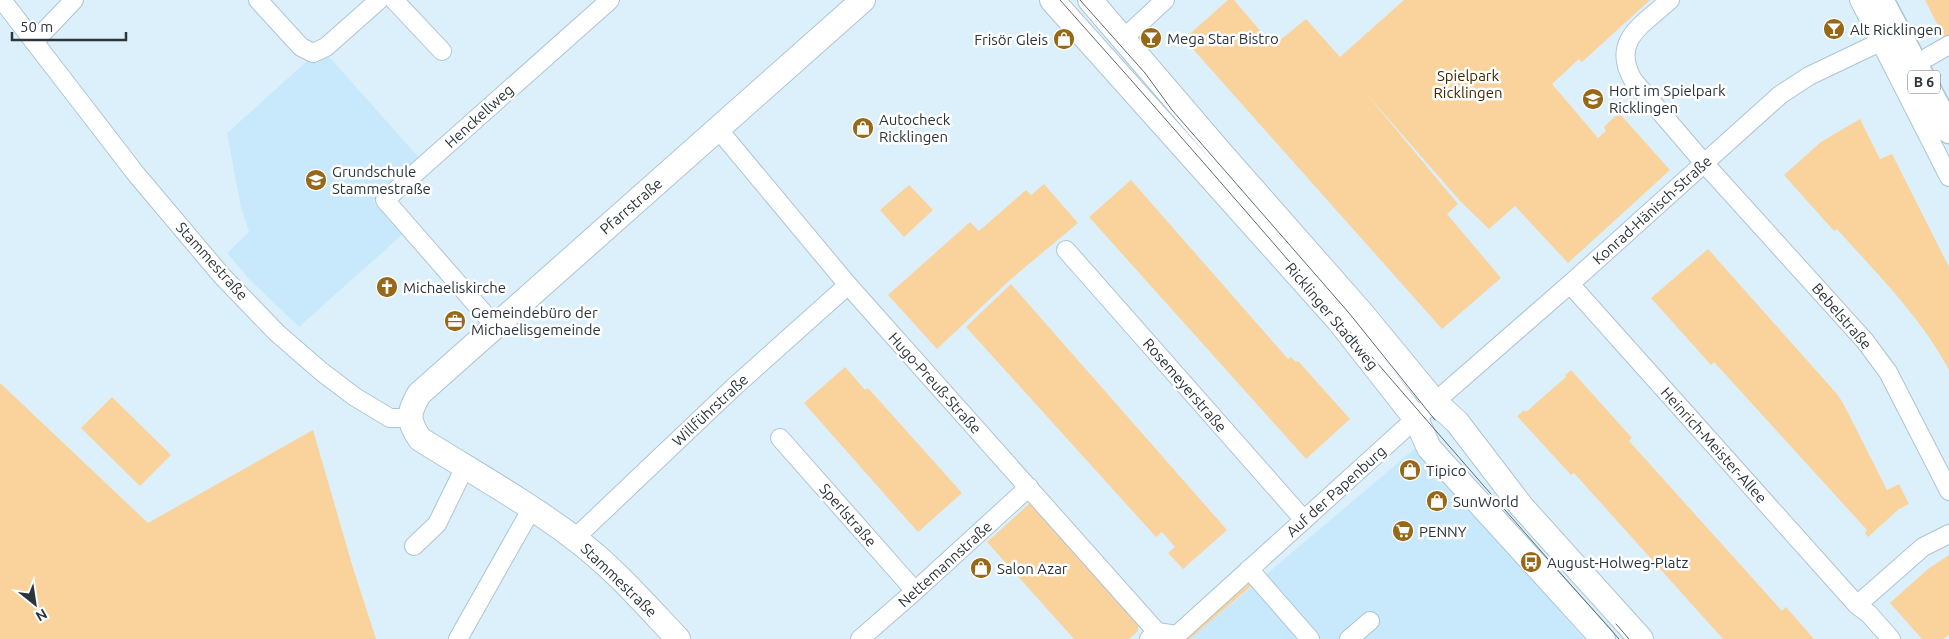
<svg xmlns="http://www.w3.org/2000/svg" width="1949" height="639" font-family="Ubuntu,sans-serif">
	<rect width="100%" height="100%" fill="#dcf0fc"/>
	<g fill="#c8e9fb">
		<polygon points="317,52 325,52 421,160 373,201 403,234 299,327 249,279 227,253 249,232 241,208 227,133"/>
		<polygon points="1419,445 1584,639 1190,639"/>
	</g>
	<g fill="#f9d29c">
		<polygon points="1228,0 1234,0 1273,46 1306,19 1340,57 1404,0 1650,0 1582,62 1579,59 1552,84 1598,138 1606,131 1604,127 1619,113 1670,170 1568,263 1515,206 1489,229 1461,202 1364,91 1458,204 1447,214 1501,278 1442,329 1184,39"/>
		<polygon points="1925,0 1949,0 1949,38 1945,40"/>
		<path d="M1860 119 1880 159 1892 154 1949 267V370C1921 317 1877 274 1837 229L1834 231 1784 175 1821 142Z"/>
		<polygon points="1131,180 1288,359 1291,357 1296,362 1298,361 1350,419 1306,459 1089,217"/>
		<polygon points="1044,184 1078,223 1011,279 937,349 888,295 970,222 979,231 1026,190 1031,195"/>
		<polygon points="909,185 933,210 904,237 880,210"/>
		<polygon points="1708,249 1837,394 1843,403 1887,490 1899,484 1909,504 1899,509 1868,537 1865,533 1867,530 1714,362 1711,365 1651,298"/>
		<polygon points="1011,284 1227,530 1183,569 1168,553 1175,547 1162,532 1156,537 966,327"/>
		<polygon points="845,367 865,390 868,388 962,493 918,532 804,403"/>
		<polygon points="1571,370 1632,438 1629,441 1782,611 1786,607 1814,639 1723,639 1574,473 1571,475 1517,416 1524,410 1526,412 1566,377 1565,375"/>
		<polygon points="0,383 148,523 313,430 353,568 376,639 0,639"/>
		<polygon points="112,397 171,455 140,486 81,428"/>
		<polygon points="1030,503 1138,624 1138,631 1129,639 1074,639 987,542"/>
		<polygon points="1949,555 1949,635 1943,639 1922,639 1890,603 1928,569"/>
		<polygon points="1249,569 1258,580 1190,639 1179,639"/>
	</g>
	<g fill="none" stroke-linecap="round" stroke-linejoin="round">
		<g stroke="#acc5d3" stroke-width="20">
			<g id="street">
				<polyline points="2,0 136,174 222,276 277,333 322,372 355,397 390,418 409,418"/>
				<polyline points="258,0 301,47 313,53 326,47 379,0"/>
				<polyline points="394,0 442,51"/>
				<path d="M1670 0C1644 24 1610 40 1633 80L1704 163 1865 341 1888 372 1949 491"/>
				<polyline points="1859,0 1949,177"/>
				<polyline points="1124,38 1165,0"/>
				<polyline points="34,42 74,0"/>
				<polyline points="1928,57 1949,45"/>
				<polyline points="718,129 848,285 1157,632"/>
				<polyline points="1066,250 1304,520"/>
				<polyline points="1570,284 1857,605"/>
				<polyline points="495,326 385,200 610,0"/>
				<polyline points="780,438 915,591"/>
				<polyline points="575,538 734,387 848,285"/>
				<polyline points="414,546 437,524 465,467"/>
				<polyline points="1249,569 1310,639"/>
				<polyline points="458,639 532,508"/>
				<polyline points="860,639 915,591 1029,487"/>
				<polyline points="1149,639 1157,632 1177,635 1413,421 1570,284 1780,95 1809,76 1897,34"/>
				<polyline points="1349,639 1370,621"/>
				<polyline points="1891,639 1869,614 1857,605 1923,547 1949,534"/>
			</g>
		</g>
		<g stroke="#acc5d3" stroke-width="26">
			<g id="secondary">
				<polyline points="1052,0 1339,321 1416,419 1429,448 1603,639"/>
				<polyline points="1090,0 1221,153 1360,311 1435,402 1457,422 1522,507 1641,639"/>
				<path d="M678 639C645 604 613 567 574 538 525 501 471 471 420 439 407 420 408 413 419 394L863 0"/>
			</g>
		</g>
		<g stroke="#acc5d3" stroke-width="29">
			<polyline id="primary" points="1880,0 1949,130"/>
		</g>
		<use href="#street" stroke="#fff" stroke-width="18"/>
		<use href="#secondary" stroke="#fff" stroke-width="24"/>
		<use href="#primary" stroke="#fff" stroke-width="26"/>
		<g stroke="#5e6b72" stroke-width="1">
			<path d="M1060 0C1249 211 1430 428 1619 639"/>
			<polyline points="1080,0 1145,73 1172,110 1349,313 1435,420"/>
			<polyline points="1616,624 1629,639"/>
		</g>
	</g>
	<defs>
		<g id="bar-disc" transform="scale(1.125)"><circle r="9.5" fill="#966817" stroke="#fff"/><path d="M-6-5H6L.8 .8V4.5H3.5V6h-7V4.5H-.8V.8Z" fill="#fff"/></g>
		<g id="shop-disc" transform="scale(1.125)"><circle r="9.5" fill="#966817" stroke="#fff"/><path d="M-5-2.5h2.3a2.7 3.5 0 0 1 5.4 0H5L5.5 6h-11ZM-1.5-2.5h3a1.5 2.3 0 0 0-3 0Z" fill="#fff"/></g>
		<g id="school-disc" transform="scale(1.125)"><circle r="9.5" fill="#966817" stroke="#fff"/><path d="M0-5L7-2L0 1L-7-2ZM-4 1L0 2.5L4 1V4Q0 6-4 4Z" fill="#fff"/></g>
		<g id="church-disc" transform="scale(1.125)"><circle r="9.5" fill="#966817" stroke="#fff"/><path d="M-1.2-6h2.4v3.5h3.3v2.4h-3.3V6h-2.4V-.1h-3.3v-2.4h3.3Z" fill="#fff"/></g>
		<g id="office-disc" transform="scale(1.125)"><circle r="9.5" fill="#966817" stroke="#fff"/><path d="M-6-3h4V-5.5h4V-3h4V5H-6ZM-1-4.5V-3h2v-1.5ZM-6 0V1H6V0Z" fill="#fff"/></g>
		<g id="supermarket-disc" transform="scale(1.125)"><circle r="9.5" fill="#966817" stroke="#fff"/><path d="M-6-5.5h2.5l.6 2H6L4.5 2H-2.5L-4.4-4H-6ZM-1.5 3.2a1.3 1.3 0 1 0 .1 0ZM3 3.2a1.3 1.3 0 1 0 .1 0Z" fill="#fff"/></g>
		<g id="bus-disc" transform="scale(1.125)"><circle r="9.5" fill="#966817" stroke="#fff"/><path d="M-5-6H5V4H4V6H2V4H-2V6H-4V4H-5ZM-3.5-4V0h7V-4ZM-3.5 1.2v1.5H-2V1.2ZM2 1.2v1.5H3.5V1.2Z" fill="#fff"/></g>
	</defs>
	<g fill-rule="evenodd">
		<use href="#bar-disc" x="1834" y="29"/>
		<use href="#bar-disc" x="1151" y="38"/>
		<use href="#shop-disc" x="1064" y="39"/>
		<use href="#school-disc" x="1593" y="99"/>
		<use href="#shop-disc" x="863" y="128"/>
		<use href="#school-disc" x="316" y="180"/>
		<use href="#church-disc" x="387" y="287"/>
		<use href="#office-disc" x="455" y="321"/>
		<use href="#shop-disc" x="1410" y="470"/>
		<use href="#shop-disc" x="1437" y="501"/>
		<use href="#supermarket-disc" x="1403" y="531"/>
		<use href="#bus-disc" x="1531" y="562"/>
		<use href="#shop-disc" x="981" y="568"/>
	</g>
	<g text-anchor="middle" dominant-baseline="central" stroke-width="5" stroke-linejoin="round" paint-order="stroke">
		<rect fill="#fff" stroke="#6b7276" stroke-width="1" x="1908" y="70.5" width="32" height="23" rx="4"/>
		<g font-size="14" font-weight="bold" fill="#2b353b">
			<text x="1924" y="82">B 6</text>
		</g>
		<g font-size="15" fill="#2b353b" stroke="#fff" text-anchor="start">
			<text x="1850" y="29">Alt Ricklingen</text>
			<text x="1167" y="38">Mega Star Bistro</text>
			<text x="1048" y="39" text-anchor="end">Frisör Gleis</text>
			<text x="1609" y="90">Hort im Spielpark<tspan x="1609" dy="17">Ricklingen</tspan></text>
			<text x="879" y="119">Autocheck<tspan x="879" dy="17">Ricklingen</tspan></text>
			<text x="332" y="171">Grundschule<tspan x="332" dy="17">Stammestraße</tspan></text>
			<text x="403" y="287">Michaeliskirche</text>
			<text x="471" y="312">Gemeindebüro der<tspan x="471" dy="17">Michaelisgemeinde</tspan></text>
			<text x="1426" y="470">Tipico</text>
			<text x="1453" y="501">SunWorld</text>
			<text x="1419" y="531">PENNY</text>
			<text x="1547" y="562">August-Holweg-Platz</text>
			<text x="997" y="568">Salon Azar</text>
		</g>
		<g font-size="15" fill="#412901" stroke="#fff">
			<text x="1468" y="75">Spielpark<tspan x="1468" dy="17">Ricklingen</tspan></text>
		</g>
		<g font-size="15" fill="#2b353b" stroke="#fff">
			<text transform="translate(479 116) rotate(-42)">Henckellweg</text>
			<text transform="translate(631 206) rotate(-41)">Pfarrstraße</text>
			<text transform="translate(1652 210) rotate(-42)">Konrad-Hänisch-Straße</text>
			<text transform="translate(212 261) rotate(48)">Stammestraße</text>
			<text transform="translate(1332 316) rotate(50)">Ricklinger Stadtweg</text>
			<text transform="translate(1842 316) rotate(49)">Bebelstraße</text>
			<text transform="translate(935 383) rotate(48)">Hugo-Preuß-Straße</text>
			<text transform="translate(1185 385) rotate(49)">Rosemeyerstraße</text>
			<text transform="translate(710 410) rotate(-43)">Willführstraße</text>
			<text transform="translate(1714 445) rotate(48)">Heinrich-Meister-Allee</text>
			<text transform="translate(1336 491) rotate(-42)">Auf der Papenburg</text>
			<text transform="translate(848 515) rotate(49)">Sperlstraße</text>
			<text transform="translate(945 564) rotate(-42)">Nettemannstraße</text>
			<text transform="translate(619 580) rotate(44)">Stammestraße</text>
		</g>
	</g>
	<g transform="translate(35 604) rotate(150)" stroke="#ffffff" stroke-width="4" paint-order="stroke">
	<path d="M0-4L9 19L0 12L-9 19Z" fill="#2b353b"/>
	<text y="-8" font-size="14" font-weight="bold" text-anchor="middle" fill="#2b353b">N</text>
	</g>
	<path d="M12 32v8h114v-8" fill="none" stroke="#2b353b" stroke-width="2.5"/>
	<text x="20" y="32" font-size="15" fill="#2b353b" stroke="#ffffff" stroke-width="4" paint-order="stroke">50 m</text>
</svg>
